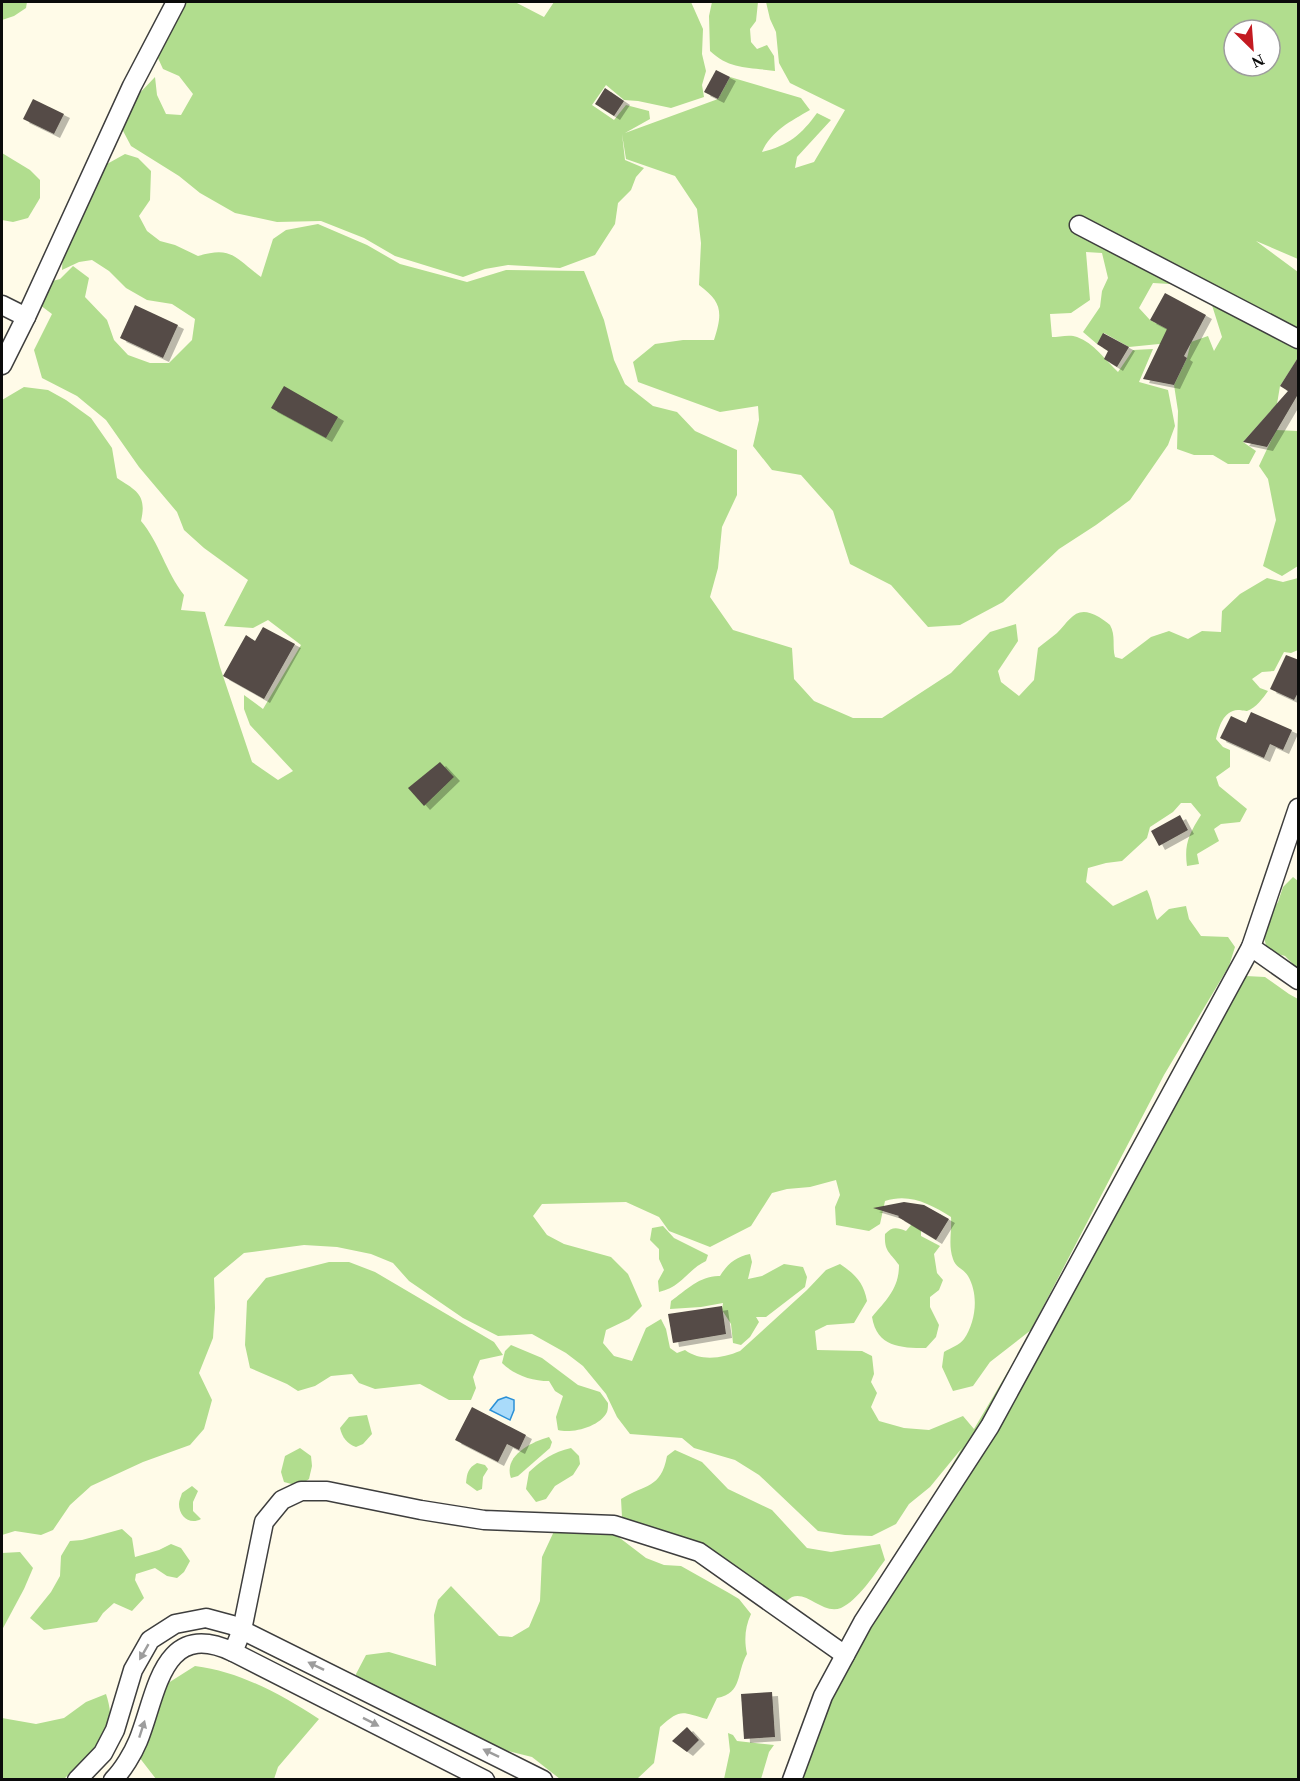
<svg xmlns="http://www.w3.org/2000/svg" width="1300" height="1781" font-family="Georgia,serif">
	<defs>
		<filter id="shadow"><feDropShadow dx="6" dy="4" stdDeviation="0" flood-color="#0004"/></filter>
	</defs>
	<rect width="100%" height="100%" fill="#fffbe8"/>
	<g fill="#b1dd8e" fill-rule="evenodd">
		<polygon points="2,2 27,2 26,8 14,16 2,20"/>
		<path d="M179 2H515L544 17 554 2H691L703 29 702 54 706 71 702 85 704 97 671 108 638 101 624 100 606 85 592 105 614 120 626 105 649 111 650 119 625 133 718 99 730 77 801 98 810 110C791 121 771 131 762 152 788 146 802 134 817 113L831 120 797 157 795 168 814 162 845 110 790 83 779 63 776 32 770 19 766 2H1298V259L1256 241 1298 272V358L1280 386 1277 404 1243 442 1256 451 1249 464H1228L1213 455H1194L1177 449 1178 411 1174 385 1187 358 1191 342 1208 336 1214 351 1222 337 1211 302 1187 285 1153 283 1139 308 1150 320 1177 334 1169 349 1159 344 1129 347 1104 333 1097 344 1083 332 1100 307 1102 291 1108 278 1102 253 1086 252 1090 300 1071 313 1050 314 1052 337C1059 337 1070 334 1077 337 1094 343 1105 360 1118 372L1133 350 1153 349 1139 382 1168 390 1175 426 1168 445 1130 500 1096 525 1059 549 1003 602 960 625 928 627 891 585 850 564 833 511 801 475 772 470 753 446 759 420 758 406 720 412 638 382 633 362 655 344 683 340H714C723 312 722 302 699 285L701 243 697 209 675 176 626 159 622 134 625 160 644 168 636 177 631 190 618 203 615 224 595 255 560 268 508 265 485 269 463 277 395 256 364 238 321 221 277 222 235 213 200 193 179 176 131 146 121 127 134 99 155 77 157 95 166 114 181 115 193 94 179 76 163 69 157 56ZM1234 30H1270V66H1234Z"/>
		<path d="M712 2H758L756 21 750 29 751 42 757 49 767 45 774 56 775 71C749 67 730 70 710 51L709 16Z"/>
		<polygon points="2,153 30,170 40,180 40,198 28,218 13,222 2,220"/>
		<path d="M125 154 138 158 151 171 150 200 139 216 147 231 160 241 175 245 198 256C232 246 234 257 261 277L273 239 286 230 318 224 367 245 400 264 467 282 506 270 584 271 604 320 614 360 625 384 653 406 677 412 695 431 737 450V495L722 527 718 568 710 597 733 630 792 648 794 679 814 701 853 718H882L951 673 990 632 1016 624 1018 641 998 671 1001 682 1019 696 1034 680 1038 648C1044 643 1051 638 1057 633 1071 619 1076 604 1099 617 1103 620 1107 622 1110 625 1116 636 1112 646 1115 657L1122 659 1151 637 1169 631 1188 639 1202 631 1221 632 1222 611 1240 594 1267 578 1283 582 1298 578V650L1291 653 1284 652 1274 671 1262 672 1252 679 1260 688 1268 691C1263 698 1256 708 1247 711 1246 711 1239 710 1238 710 1223 711 1219 727 1216 739L1223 747 1230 750V767L1216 777 1219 786 1247 809 1240 822 1221 824 1214 829 1219 841 1197 854 1199 864 1187 866C1184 844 1189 834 1201 815L1191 803H1181L1173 812 1150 827 1147 838 1122 861 1106 863 1088 868 1086 882 1113 906 1147 890C1153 902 1152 909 1157 920L1169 909 1186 906 1189 919 1201 936 1228 937 1235 947 1229 966 1164 1075 1031 1330 990 1362 973 1386 953 1391 942 1367 944 1352C950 1348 960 1345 964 1339 976 1321 979 1295 968 1276 964 1269 956 1268 953 1259 948 1245 952 1232 951 1217 930 1204 910 1193 885 1201L880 1224 869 1231 836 1225 835 1207 840 1195 836 1180 810 1187 787 1189 772 1193 751 1226 710 1247 669 1231 659 1217 626 1202 542 1204 533 1216 547 1235 564 1244 611 1257 628 1274 642 1306 629 1319 606 1330 603 1343 614 1356 632 1361 646 1328 661 1319 666 1329 670 1348 677 1353 685 1350C701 1362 723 1358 740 1351L807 1290 826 1270 840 1264C855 1274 864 1283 867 1301L854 1323 827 1325 815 1331 817 1350 862 1351 872 1356 874 1374 871 1382 877 1393 871 1407 879 1421 904 1428 929 1430 963 1416 974 1429 1238 982 1246 976 1265 977 1289 994 1298 999V1779H784L839 1658 962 1448 930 1487 909 1504 896 1524 872 1536 845 1535 818 1531 759 1475 735 1460 694 1448 682 1438 630 1434 617 1417 606 1394 583 1366 566 1353 532 1334 498 1336 463 1318 409 1281 393 1263 371 1254 337 1247 304 1245 244 1253 214 1278 215 1308 213 1338 199 1373 212 1400 204 1429 190 1445 143 1462 91 1486 70 1505 53 1530 41 1535 15 1531 2 1535V400L24 387 48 390 66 400 91 418 112 448 117 478C137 491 147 495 141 521 159 542 166 572 184 595L181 610 205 612 220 667 252 762 278 780 293 771 250 725 244 709V695L263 709 301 645 268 620 253 628 224 626 248 580 204 548 184 530 177 512 139 467 106 420 77 396 42 378 34 350 52 314 40 305 49 282 60 279 73 266 89 278 85 297 107 320 114 340 128 355 150 363H169L192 340 195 319 172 304 147 300 126 288 109 271 92 260 79 262 62 270 63 249 96 178 107 164Z"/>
		<polygon points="1276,430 1298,431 1298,566 1282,576 1263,566 1276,520 1268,479 1259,466"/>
		<polygon points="1293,877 1298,881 1298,969 1285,956 1267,951 1264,936 1267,917 1278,902 1283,887"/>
		<path d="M918 1223 921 1228V1236L940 1246 934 1254 937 1273 943 1280 939 1290 930 1297V1307L939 1325 936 1337 926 1348C900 1348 877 1347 872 1317 886 1300 899 1289 899 1265 890 1252 884 1252 885 1234 892 1227 896 1227 906 1231L911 1225Z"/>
		<path d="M663 1226 674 1238 708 1255 706 1261C687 1270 682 1287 659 1292L658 1281 664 1270 659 1259V1249L650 1240 652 1228Z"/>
		<path d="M750 1254 752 1262 748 1279 762 1276 784 1264 803 1267 807 1277 805 1287 766 1317H756L759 1322 750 1337 741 1345 733 1343 731 1324 722 1310 723 1303 701 1307 670 1309 671 1301C686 1290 701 1275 720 1276 728 1263 736 1257 750 1254Z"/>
		<polygon points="329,1262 349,1262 375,1272 494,1342 503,1355 480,1360 473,1377 476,1388 471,1400 449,1400 420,1384 375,1389 359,1383 352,1374 331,1376 315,1386 298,1391 287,1384 250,1368 245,1345 247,1301 266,1278"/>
		<path d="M511 1345 542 1358 578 1385 600 1392 608 1403C608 1406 608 1409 607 1412 600 1427 571 1434 558 1430L556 1417 563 1396 555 1391 549 1381C532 1381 514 1375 502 1363L505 1351Z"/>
		<path d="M367 1415 372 1434 363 1444 356 1447C347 1444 342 1437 340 1428L349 1417Z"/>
		<path d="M549 1437 552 1442 550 1448 518 1476 511 1478C503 1456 531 1442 549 1437Z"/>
		<polygon points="300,1448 311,1456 312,1466 309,1479 299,1486 284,1482 281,1472 285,1456"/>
		<path d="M571 1448 579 1456 580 1464 573 1475 555 1486 546 1499 536 1502 526 1489 529 1472C542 1460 553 1452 571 1448Z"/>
		<path d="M675 1450 702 1462 728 1489 772 1510 807 1548 831 1552 880 1544 885 1560C874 1575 858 1600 841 1608 823 1615 808 1591 792 1597 789 1599 784 1603 781 1605L721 1566 627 1532 622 1517 621 1499C645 1484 661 1489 667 1456Z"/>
		<path d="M477 1463 485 1465 488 1469 483 1477 482 1489 477 1491 466 1483C467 1473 468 1468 477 1463Z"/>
		<path d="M192 1486 198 1491 193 1502V1511L201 1519C190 1525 179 1517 179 1504 179 1500 181 1497 182 1493Z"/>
		<path d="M556 1527 612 1532 646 1558 664 1565 681 1566 729 1593 739 1599 751 1614C745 1627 744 1640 747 1654 736 1673 743 1693 717 1698L707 1719C681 1712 681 1708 660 1727L654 1763 637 1779H560L532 1757 492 1747 359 1687 356 1674 366 1655 389 1652 436 1666 434 1615 438 1600 451 1586 499 1636 512 1637 529 1627 540 1601 542 1557Z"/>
		<polygon points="122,1529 132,1538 135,1557 159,1550 171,1544 181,1548 190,1561 184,1572 177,1578 167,1576 155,1568 136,1574 135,1580 144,1598 132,1611 114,1603 103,1613 97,1622 44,1630 30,1618 51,1592 60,1576 61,1556 70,1541 82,1540"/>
		<polygon points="20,1552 33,1568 24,1589 2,1630 2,1553"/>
		<path d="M195 1666C241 1672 280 1694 319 1719L278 1767 274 1779H156L139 1757 165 1685Z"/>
		<path d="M106 1694C108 1700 110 1708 110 1714 110 1738 79 1764 63 1780L2 1779V1718L36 1724 64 1718 86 1702Z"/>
		<polygon points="728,1733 733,1735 737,1741 774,1745 769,1752 761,1779 724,1779 730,1751"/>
	</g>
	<polygon fill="#a9dbfa" stroke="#2b90d6" stroke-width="1.5" points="506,1397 514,1400 514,1410 510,1420 490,1410 498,1400"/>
	<g fill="#544c46" filter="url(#shadow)">
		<polygon points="716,70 730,77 718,99 704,92"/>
		<polygon points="605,88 624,101 614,116 595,104"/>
		<polygon points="33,99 64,114 54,134 23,119"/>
		<polygon points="1165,293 1206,315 1184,356 1187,358 1174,385 1143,379 1167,329 1150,320"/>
		<polygon points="135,305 178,325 163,358 120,338"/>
		<polygon points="1103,333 1129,347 1117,367 1104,359 1108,351 1097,344"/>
		<polygon points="1299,356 1299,397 1297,396 1267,447 1243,442 1288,391 1280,386"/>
		<polygon points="284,386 338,417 326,438 271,408"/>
		<polygon points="263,627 295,644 264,699 223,676 246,635 255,641"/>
		<polygon points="1286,655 1299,660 1299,691 1294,700 1270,689"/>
		<polygon points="1251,712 1292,730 1283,750 1270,744 1264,758 1220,738 1231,716 1246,723"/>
		<polygon points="440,762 454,777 424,806 408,788"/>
		<polygon points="1180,815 1188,830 1159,846 1151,831"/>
		<polygon points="904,1202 924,1205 949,1219 936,1240 898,1217 899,1216 873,1208"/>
		<polygon points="722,1306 726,1334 673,1343 668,1314"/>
		<polygon points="472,1407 526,1435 519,1450 507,1444 498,1462 455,1440"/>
		<polygon points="772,1692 775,1737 744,1739 741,1694"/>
		<polygon points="687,1727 699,1740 687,1752 672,1741"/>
	</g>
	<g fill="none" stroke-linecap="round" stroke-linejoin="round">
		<g stroke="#3e3e3e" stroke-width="21">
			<g id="street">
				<polyline points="1079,225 1298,339"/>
				<polyline points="2,305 26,317"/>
				<polyline points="2,365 26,317 132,86 176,2"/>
				<polyline points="1251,947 1298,980"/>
				<polyline points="233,1652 242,1630 264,1522 282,1500 301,1491 327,1491 421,1510 484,1520 614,1525 699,1552 845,1655"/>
				<polyline points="77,1780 103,1753 115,1730 133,1670 150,1640 175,1624 206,1618 232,1625 543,1780"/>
				<path d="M113 1780C123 1770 133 1753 138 1741 157 1695 161 1618 233 1652L485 1780"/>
				<polyline points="792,1780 823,1696 863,1622 990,1426 1251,947 1298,808"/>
			</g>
		</g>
		<use href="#street" stroke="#fff" stroke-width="18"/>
	</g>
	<defs><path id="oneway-solid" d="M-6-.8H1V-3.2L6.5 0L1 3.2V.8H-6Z" transform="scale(1.5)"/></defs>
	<g fill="#9d9d9d">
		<use href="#oneway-solid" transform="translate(144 1652) rotate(120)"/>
		<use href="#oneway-solid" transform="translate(316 1666) rotate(-154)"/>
		<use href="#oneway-solid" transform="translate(371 1722) rotate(27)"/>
		<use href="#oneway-solid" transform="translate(142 1729) rotate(-72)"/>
		<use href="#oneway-solid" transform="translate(491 1753) rotate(-154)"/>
	</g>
	<rect width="1300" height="1781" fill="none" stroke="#0b0b0b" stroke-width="6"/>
	<g transform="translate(1252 48) rotate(155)"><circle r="28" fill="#ffffff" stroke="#9d9d9d" stroke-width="1.5"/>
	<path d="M0-4.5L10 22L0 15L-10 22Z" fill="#c31a21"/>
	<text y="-9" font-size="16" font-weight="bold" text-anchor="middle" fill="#0b0b0b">N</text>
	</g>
</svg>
